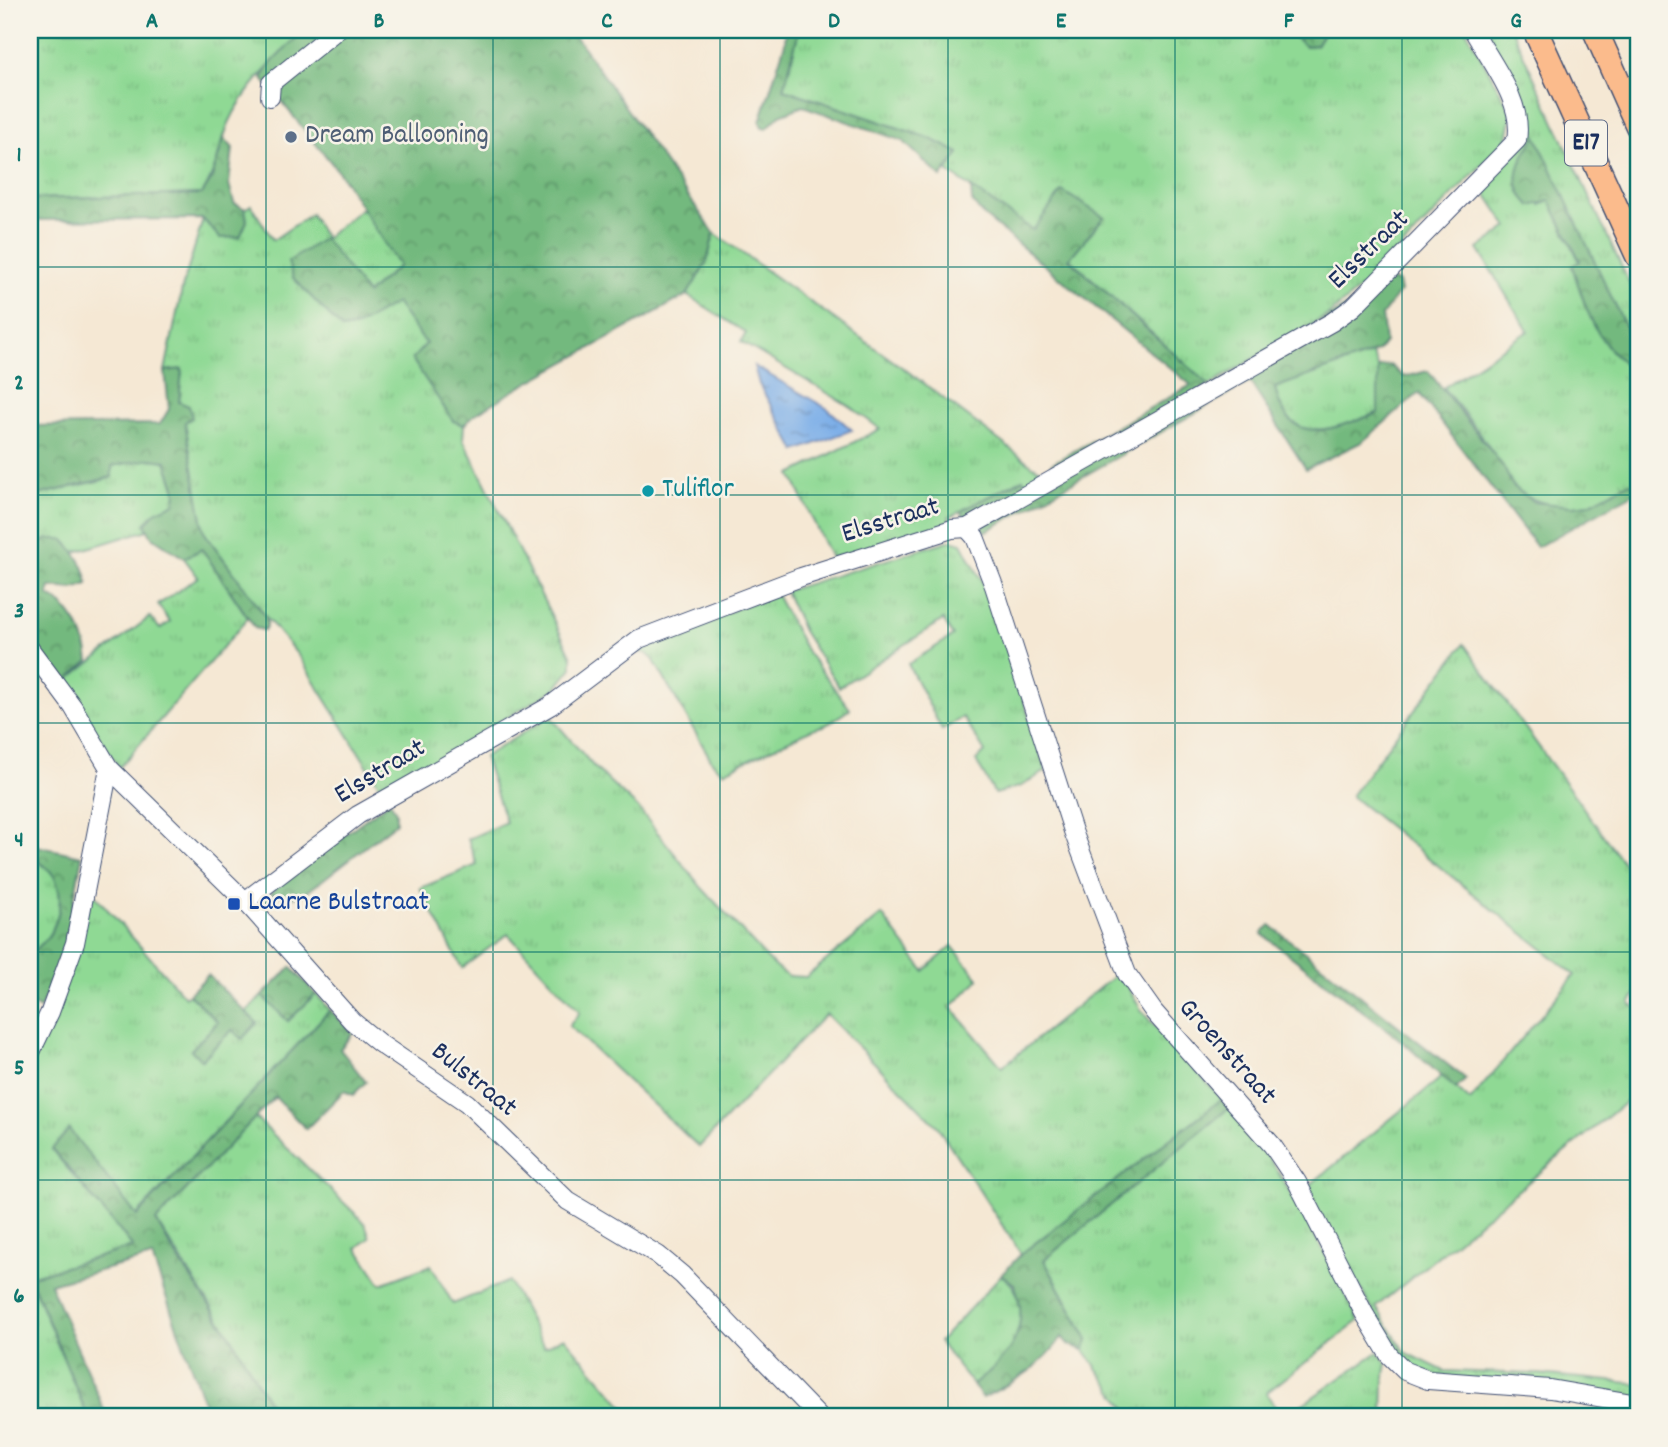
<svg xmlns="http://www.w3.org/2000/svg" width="1668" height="1447" font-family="Dekko,sans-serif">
	<defs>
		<pattern id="grass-tufts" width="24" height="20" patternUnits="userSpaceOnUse" patternTransform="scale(1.75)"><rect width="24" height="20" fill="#8fd994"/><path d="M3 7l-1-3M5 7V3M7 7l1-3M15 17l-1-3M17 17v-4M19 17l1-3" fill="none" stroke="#7bbb82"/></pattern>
		<pattern id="forest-crowns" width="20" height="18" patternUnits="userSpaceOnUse" patternTransform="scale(1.75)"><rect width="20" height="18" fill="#73b97e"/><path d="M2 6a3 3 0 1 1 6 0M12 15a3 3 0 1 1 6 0" fill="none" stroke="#5e976a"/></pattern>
		<pattern id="water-ripples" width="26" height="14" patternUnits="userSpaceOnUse" patternTransform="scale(1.75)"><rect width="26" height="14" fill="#7caee8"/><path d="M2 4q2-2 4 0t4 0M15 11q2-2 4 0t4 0" fill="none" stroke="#658ebf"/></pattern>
	</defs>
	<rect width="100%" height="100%" fill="#f7f3e8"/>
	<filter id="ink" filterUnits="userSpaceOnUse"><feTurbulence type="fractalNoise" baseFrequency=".0143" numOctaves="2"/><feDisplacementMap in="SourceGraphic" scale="14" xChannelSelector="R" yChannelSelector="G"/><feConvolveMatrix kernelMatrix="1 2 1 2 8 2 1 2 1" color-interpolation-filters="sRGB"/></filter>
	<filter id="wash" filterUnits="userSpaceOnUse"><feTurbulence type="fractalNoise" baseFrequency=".00686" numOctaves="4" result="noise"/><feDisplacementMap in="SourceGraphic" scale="28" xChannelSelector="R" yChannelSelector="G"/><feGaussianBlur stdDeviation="1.57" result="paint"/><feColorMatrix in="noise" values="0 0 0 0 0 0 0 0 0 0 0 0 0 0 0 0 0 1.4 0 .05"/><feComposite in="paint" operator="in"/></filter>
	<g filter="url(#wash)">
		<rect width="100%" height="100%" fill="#f5e8d4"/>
		<g fill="url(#grass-tufts)" stroke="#558479" stroke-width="2">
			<path d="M30 30H304C278 56 244 89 229 123 219 147 216 173 202 194L30 199Z"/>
			<polygon points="799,30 1287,30 1305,46 1316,45 1325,30 1466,30 1512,113 1507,139 1366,284 1328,315 1209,385 1069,258 1103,217 1034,231 947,171 959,153 931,139 784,89"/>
			<path d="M1480 30H1512L1638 302V354L1535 136 1541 205 1550 200 1638 383V448L1632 463 1638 468V485C1624 479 1605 500 1590 504 1567 510 1532 504 1515 488 1509 482 1506 472 1501 465 1484 438 1464 412 1443 388L1528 331 1478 249 1508 227 1483 189 1517 148 1523 137 1525 116Z"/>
			<polygon points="251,205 273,240 311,214 325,238 362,208 399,266 367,294 342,329 357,326 396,302 426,344 413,359 453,421 464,425 463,439 572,657 572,668 555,689 383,791 298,655 266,617 204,532 179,402 182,370 165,371 182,289 203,219 220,238 247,221 245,209"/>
			<polygon points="714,233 910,373 1033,466 1044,472 1055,471 1029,487 1022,479 949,517 951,524 831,558 791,474 880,429 851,407 741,342 746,333 687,295 707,262"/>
			<path d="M1372 354 1378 367V413C1333 428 1289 451 1274 387Z"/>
			<polygon points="150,459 166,461 176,491 175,503 145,524 148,530 75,552 63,540 48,539 30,551 30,497 111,478 111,466"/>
			<polygon points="951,540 962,543 985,587 1003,636 1046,771 1021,786 995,794 976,761 985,752 963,717 942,730 908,664 953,636 943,620 839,687 803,631 785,591"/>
			<polygon points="202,549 248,618 119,768 64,683 150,617 160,629 170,622 158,605 198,577 184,558"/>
			<polygon points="775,593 807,652 850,709 826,725 812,729 723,772 713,763 653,659 646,653 640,653 642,647"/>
			<polygon points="1464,644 1638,883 1638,990 1630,1004 1638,1010 1638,1092 1376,1307 1405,1352 1444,1371 1539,1374 1630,1383 1638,1385 1638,1398 1440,1376 1414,1369 1398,1356 1305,1189 1443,1076 1470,1101 1575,975 1351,796"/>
			<polygon points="550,716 594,767 638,808 702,888 775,967 788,976 806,977 882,915 924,971 952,946 979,979 951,1007 1002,1067 1119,972 1143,1013 1222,1099 1021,1254 938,1127 826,1014 699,1147 569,1026 580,1012 508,934 462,968 420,888 477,865 468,839 506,822 484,757"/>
			<path d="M30 844 37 846 34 858C39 862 46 867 51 872 70 897 56 939 30 953Z"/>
			<polygon points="92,892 185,997 189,994 218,1022 191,1050 202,1060 232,1029 257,1023 246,1012 262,996 288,1021 316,994 330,1010 136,1216 69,1130 52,1150 134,1247 30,1277 30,1068 48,1029"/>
			<polygon points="1230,1107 1274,1165 1328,1259 1359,1321 1266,1393 1282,1417 1132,1417 1084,1350 1088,1339 1044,1260"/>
			<polygon points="255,1117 365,1223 370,1238 357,1248 381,1284 431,1265 453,1304 509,1281 544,1347 564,1337 633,1417 277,1417 233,1340 156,1221"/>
			<path d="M1001 1275C1030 1294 1023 1335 1003 1360 995 1370 983 1378 973 1385L939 1342Z"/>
			<polygon points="30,1279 88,1417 30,1417"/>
			<polygon points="1378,1352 1387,1364 1384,1379 1383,1417 1284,1417"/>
		</g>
		<g fill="url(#forest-crowns)" stroke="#47746e" stroke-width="2">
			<polygon points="304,30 571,30 714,233 707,262 687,295 520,387 474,415 464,425 453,421 412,359 426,344 396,303 357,326 342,329 293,278 288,262 324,238 367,294 399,266 339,172 262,78 272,62"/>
			<polygon points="786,30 799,30 784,89 931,139 959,153 941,177 903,141 803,106 780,115 767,128 762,127 760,122 785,43"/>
			<polygon points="1287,30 1325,30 1316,45 1305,46"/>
			<path d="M1536 136 1638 354V383C1630 367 1618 359 1607 346 1589 323 1581 293 1572 266L1580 261 1550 201 1531 206C1506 184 1520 158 1536 136Z"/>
			<polygon points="224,138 233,148 229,184 234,203 245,209 247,221 240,237 220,238 203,219 30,220 30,199 202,194 211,180"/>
			<polygon points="971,188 1033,230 1062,191 1104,217 1069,259 1209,385 1055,471 1051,464 1191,385 984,216 972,201"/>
			<path d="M1392 280 1398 282 1400 292 1382 315 1385 342 1378 351 1275 388C1289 451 1333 428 1378 413V367L1390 365 1404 377 1428 371 1503 466 1513 486 1534 502 1572 506 1589 504 1628 483 1638 485V491L1537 547 1419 393 1362 442 1306 469 1250 382 985 532 979 525Z"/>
			<polygon points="182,369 179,402 189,406 192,418 185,422 204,532 266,617 267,625 264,630 255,628 202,549 184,558 151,536 145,524 155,512 175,503 176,490 166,461 150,459 112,466 112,477 30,497 30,426 160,424 169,409 165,371"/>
			<polygon points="1023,479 1029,487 967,522 961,511"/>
			<path d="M47 539H63C76 553 85 565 88 584L73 589 50 587 48 595C71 607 87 636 89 661L64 683 30 640V551Z"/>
			<polygon points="390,801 396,812 396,823 302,896 285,897 271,893 276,885"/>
			<path d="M37 846 82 856 65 949 40 1009 30 1003V953C56 939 70 897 51 872 46 866 39 862 33 858Z"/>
			<polygon points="1270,925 1466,1079 1456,1089 1398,1038 1262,934"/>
			<polygon points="291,967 316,994 288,1021 262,996"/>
			<polygon points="208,975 257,1023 242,1039 232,1030 201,1060 191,1050 218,1022 189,994"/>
			<polygon points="330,1010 353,1033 340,1049 366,1082 353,1095 344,1091 306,1129 275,1097 156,1221 173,1251 233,1340 277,1417 209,1417 152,1257 50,1284 107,1417 88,1417 30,1277 133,1247 52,1149 69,1129 137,1216"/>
			<path d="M1222 1099 1230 1107 1044 1260 1088 1340 1084 1350 1069 1345 1062 1337C1041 1368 1015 1381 983 1398L973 1385C1007 1359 1033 1330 1014 1284L1001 1275 1021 1254Z"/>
		</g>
		<polygon fill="url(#water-ripples)" stroke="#4c6ea3" stroke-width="2" points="754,366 828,409 852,430 796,451 759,384"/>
	</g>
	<g filter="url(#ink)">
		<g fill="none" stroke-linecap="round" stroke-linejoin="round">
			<g stroke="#3c4b70" stroke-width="20">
				<g id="minor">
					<polyline points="270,97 271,83 337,30"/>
					<polyline points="967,528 975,537 994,586 1073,831 1127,974 1154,1012 1272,1145 1297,1182 1364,1313 1389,1355 1405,1371 1428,1380 1550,1389 1638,1404"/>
					<polyline points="30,649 73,707 109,768 75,943 50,1012 30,1054"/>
					<polyline points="109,768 245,901 352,1021 379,1043 467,1103 568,1201 658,1255 682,1275 819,1417"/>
					<path d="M245 901 358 815 550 706 639 639 801 577 952 529 967 528 1332 322 1353 307 1517 140C1524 102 1491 63 1473 30"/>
				</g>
			</g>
			<g stroke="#3c4b70" stroke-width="27">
				<g id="highway">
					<polyline points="1535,30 1638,256"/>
					<polyline points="1595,30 1638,126"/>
				</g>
			</g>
			<use href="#minor" stroke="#fff" stroke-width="18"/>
			<use href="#highway" stroke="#fbbb8c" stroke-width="24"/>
		</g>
	</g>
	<path fill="none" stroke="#0f766e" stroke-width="2" stroke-opacity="0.55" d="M266 30V1417M493 30V1417M720 30V1417M948 30V1417M1175 30V1417M1402 30V1417M30 267H1638M30 495H1638M30 723H1638M30 952H1638M30 1180H1638"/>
	<circle fill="#5c6f8a" stroke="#f7f3e8" stroke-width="2.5" cx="291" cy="137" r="7"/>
	<circle fill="#0f9aa8" stroke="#f7f3e8" stroke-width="2.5" cx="648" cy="491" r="7"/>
	<rect fill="#1a4fb4" stroke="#f7f3e8" stroke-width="2.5" x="227" y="897" width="14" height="14" rx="3.5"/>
	<g text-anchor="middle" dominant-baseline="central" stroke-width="5" stroke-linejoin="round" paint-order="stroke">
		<rect fill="#f7f3e8" stroke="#5d6a87" stroke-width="2" x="1565" y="120.5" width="42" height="45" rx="5"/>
		<g font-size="26" font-weight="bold" fill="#1b2f5e">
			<text x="1586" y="143">E17</text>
		</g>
		<g font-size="28" fill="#4e5e75" stroke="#f7f3e8" text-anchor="start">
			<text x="305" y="137">Dream Ballooning</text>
		</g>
		<g font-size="28" fill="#1b2f5e" stroke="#f7f3e8">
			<text transform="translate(1370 251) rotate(-44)">Elsstraat</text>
			<text transform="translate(891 522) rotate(-17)">Elsstraat</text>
			<text transform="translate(381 773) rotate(-31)">Elsstraat</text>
			<text transform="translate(1226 1053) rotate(48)">Groenstraat</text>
			<text transform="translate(473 1081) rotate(39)">Bulstraat</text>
		</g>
		<g font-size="28" fill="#0d838f" stroke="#f7f3e8" text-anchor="start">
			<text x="662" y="491">Tuliflor</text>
		</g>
		<g font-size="28" fill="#164399" stroke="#f7f3e8" text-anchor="start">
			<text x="248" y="904">Laarne Bulstraat</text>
		</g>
	</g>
	<rect width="1668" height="1447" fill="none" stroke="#f7f3e8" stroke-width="77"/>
	<rect x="38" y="38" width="1592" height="1370" fill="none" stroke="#0f766e" stroke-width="2.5"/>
	<g font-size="23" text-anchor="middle" font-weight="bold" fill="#0f766e">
		<text x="152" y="27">A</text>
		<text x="379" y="27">B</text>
		<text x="607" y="27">C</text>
		<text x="834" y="27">D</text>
		<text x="1061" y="27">E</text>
		<text x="1289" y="27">F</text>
		<text x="1516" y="27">G</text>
		<text x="19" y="161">1</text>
		<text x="19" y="389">2</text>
		<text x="19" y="617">3</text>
		<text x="19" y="846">4</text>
		<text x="19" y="1074">5</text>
		<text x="19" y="1302">6</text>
	</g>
</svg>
